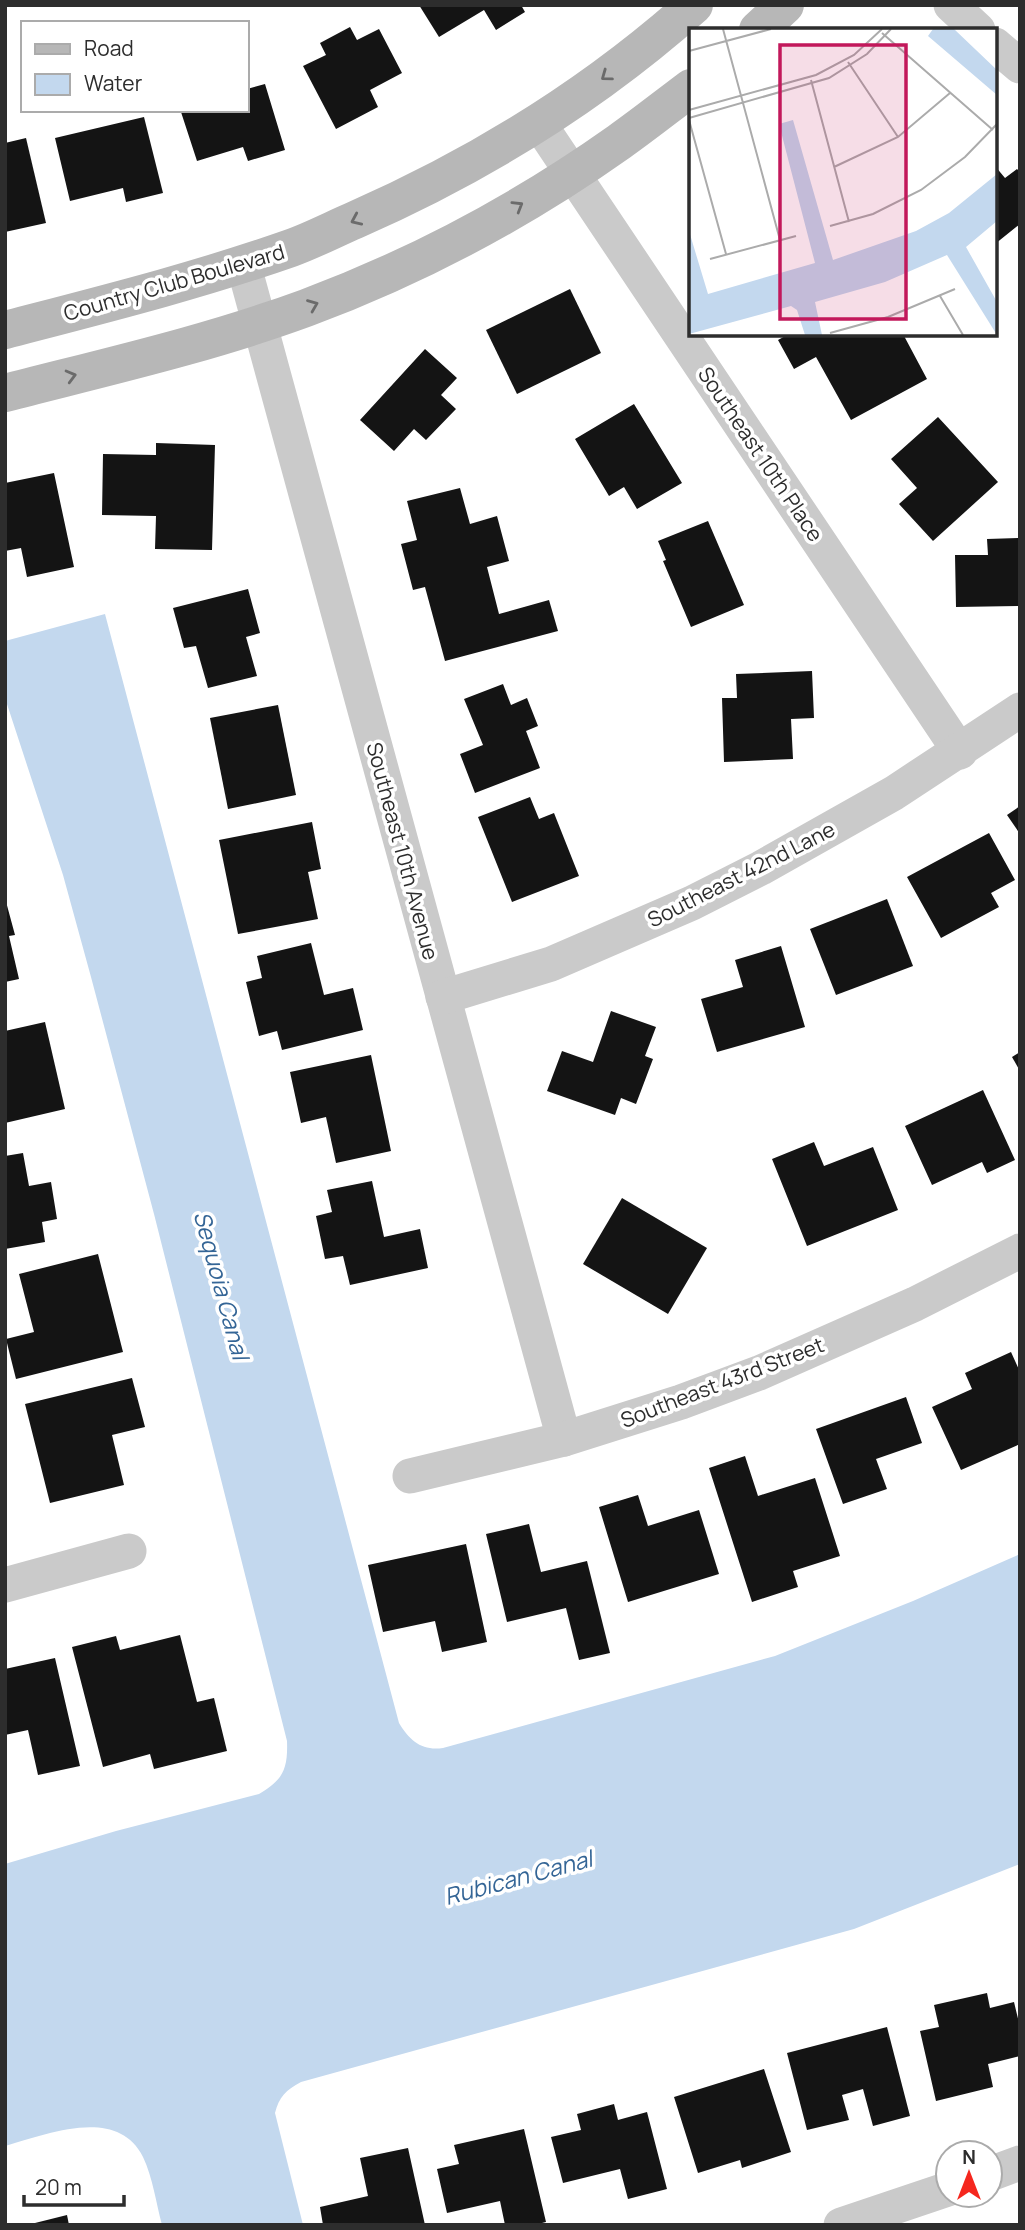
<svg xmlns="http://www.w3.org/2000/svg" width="1025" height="2230" font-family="Manrope,sans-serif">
	<rect width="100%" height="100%" fill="#fff"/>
	<path fill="#c3d8ee" d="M105 614 399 1723C410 1741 422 1751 443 1748L775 1656 913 1601 1020 1554V1864L854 1929 301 2082C286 2090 279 2097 275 2113L303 2225H162C156 2203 153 2178 143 2157 117 2105 46 2135 5 2146V1864L116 1831 259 1794C283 1780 288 1769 287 1741L154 1214 91 977 63 875 5 698V641Z"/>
	<g fill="#141414">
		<polygon points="419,5 521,5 525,12 496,30 484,10 439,37"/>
		<polygon points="350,27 357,40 379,29 402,73 370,90 378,107 336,129 303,66 326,55 320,43"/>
		<polygon points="265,84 285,150 248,161 243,147 197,161 181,112 247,110 247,89"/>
		<polygon points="144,117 163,193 126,202 123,188 70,201 55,138"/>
		<polygon points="26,138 46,223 5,232 5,143"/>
		<polygon points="995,166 1005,178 1017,169 1020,172 1020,224 995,244"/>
		<polygon points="570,289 601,353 517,394 486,330"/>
		<polygon points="789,334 903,334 927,379 851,420 816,357 794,369 778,340"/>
		<polygon points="425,349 457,378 441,395 456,409 426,440 414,429 394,451 360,420"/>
		<polygon points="634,404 682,483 637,509 624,487 609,496 575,439"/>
		<polygon points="938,417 998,482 933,541 899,504 917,488 891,459"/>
		<polygon points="156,443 215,445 212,550 155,549 156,516 102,515 103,454 156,455"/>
		<polygon points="54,473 74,567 27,577 21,548 5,551 5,483"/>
		<polygon points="460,488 470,524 497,516 509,561 487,567 499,614 549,600 558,631 445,661 425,587 413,590 401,544 417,540 407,501"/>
		<polygon points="708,521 744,605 691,627 663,561 666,560 658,541"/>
		<polygon points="1020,538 1020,606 956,607 955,555 988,555 987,539"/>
		<polygon points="248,589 260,633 246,637 257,676 208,688 196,646 184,648 173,608"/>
		<polygon points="812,671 814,718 791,719 793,759 724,762 722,698 737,698 736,674"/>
		<polygon points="503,684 511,705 527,698 538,726 526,731 540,768 475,793 460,754 483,745 464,699"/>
		<polygon points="278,705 296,795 228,809 210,718"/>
		<polygon points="530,797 539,819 554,813 579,876 512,902 478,817"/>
		<polygon points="1020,806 1020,834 1007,815"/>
		<polygon points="312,822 321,869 308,872 318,919 238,934 219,840"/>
		<polygon points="989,833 1015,880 991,893 999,907 941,938 907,877"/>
		<polygon points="5,898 15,935 9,936 19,979 5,982"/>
		<polygon points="887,899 913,966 836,995 810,929"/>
		<polygon points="311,943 324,995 353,988 363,1030 282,1050 277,1031 259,1036 246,982 262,978 257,956"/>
		<polygon points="781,946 805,1027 717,1052 701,999 743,987 735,960"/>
		<polygon points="611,1011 656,1027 645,1056 653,1059 636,1104 621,1098 615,1115 547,1091 562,1051 593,1062"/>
		<polygon points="45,1022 65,1109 5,1123 5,1031"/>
		<polygon points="1020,1052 1020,1071 1012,1057"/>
		<polygon points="371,1055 391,1151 336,1163 326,1117 301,1123 290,1072"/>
		<polygon points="983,1090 1015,1160 987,1173 982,1162 932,1185 905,1126"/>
		<polygon points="814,1142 824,1166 873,1147 898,1210 807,1246 772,1159"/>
		<polygon points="23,1153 29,1186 51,1182 57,1219 42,1222 45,1242 5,1249 5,1156"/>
		<polygon points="372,1181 384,1237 420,1229 428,1268 350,1285 343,1256 325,1259 316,1216 332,1212 327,1190"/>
		<polygon points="622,1198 707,1248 668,1314 583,1264"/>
		<polygon points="98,1254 123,1352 16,1379 6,1339 34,1332 19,1274"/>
		<polygon points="1011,1352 1020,1372 1020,1444 961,1470 932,1407 972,1389 965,1373"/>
		<polygon points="132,1378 145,1427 112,1435 124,1485 50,1503 25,1404"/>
		<polygon points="906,1397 922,1443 876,1459 887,1489 843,1504 816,1429"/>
		<polygon points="745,1456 758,1496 815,1478 840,1556 793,1571 798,1587 752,1602 709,1468"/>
		<polygon points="638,1495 648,1526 699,1510 719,1574 628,1602 599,1507"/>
		<polygon points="529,1524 541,1572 587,1561 610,1653 579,1660 566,1608 507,1622 486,1534"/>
		<polygon points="466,1544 487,1642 442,1652 435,1621 383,1632 368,1565"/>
		<polygon points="180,1635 197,1702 214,1698 227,1751 154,1769 150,1754 103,1767 72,1647 116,1636 120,1650"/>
		<polygon points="55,1658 80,1766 38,1775 28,1730 5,1735 5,1669"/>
		<polygon points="987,1993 990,2008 1014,2002 1020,2027 1020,2056 988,2064 993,2087 936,2101 920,2031 939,2027 934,2005"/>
		<polygon points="887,2027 910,2116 873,2126 863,2089 842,2095 849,2120 807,2130 787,2053"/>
		<polygon points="764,2069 791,2152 742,2168 740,2160 698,2173 674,2097"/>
		<polygon points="614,2104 618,2120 647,2112 667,2189 628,2199 620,2169 563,2183 551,2137 581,2130 577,2114"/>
		<polygon points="524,2129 546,2222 534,2225 505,2225 500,2201 447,2213 437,2169 459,2164 454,2145"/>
		<polygon points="408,2148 425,2225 323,2225 320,2207 368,2196 360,2158"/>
		<polygon points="67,2215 69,2225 31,2225 31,2224"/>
	</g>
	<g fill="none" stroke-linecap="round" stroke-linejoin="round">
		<g stroke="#cacaca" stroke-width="35">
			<polyline points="951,5 978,30"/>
			<polyline points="995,45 1020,66"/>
			<polyline points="538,122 960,752"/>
			<polyline points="243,263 564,1439"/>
			<polyline points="443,997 551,964 692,903 761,868 894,793 1020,710"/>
			<polyline points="410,1476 564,1439 681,1402 759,1373 915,1304 1020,1251"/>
			<polyline points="5,1585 129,1551"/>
			<polyline points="990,2174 1020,2163"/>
			<polyline points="841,2225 948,2189"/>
		</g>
		<g stroke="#b7b7b7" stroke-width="38">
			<polyline points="758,30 785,5"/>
			<path d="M5 330C101 305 197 281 291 248 313 240 334 229 355 220 478 166 593 95 694 5"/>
			<path d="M5 393C106 367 208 344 306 308 416 267 523 210 619 142 643 125 667 106 691 88"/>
		</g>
	</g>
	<defs><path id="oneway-chevron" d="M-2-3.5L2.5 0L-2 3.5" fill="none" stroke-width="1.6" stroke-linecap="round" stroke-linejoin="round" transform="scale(1.75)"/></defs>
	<g stroke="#6b6b6b">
		<use href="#oneway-chevron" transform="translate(606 76) rotate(144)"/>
		<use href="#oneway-chevron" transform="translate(518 206) rotate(-31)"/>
		<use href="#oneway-chevron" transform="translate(356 220) rotate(156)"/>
		<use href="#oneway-chevron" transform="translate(313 305) rotate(-22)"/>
		<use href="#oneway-chevron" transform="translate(71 376) rotate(-15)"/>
	</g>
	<g text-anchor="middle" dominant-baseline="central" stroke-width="7" stroke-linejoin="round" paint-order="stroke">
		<g font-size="21" fill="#2d2d2d" stroke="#fff">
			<text transform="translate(174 282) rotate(-16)">Country Club Boulevard</text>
			<text transform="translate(761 454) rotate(56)">Southeast 10th Place</text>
			<text transform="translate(403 851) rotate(75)">Southeast 10th Avenue</text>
			<text transform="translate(741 874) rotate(-27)">Southeast 42nd Lane</text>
			<text transform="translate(722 1382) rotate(-21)">Southeast 43rd Street</text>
		</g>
		<g font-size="23" font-style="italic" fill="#346596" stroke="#fff">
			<text transform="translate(222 1285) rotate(75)">Sequoia Canal</text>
			<text transform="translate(518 1877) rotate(-15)">Rubican Canal</text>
		</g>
	</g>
	<g transform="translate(689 28)">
		<rect width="308" height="308" fill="#fff"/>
		<path d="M244 1H265L308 42V67L239 8ZM104 92 144 232 227 203 260 185 308 146V193L277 219 308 274V307L258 227 196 254 126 274 133 307H116L108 282 102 278 0 306V203L19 266 126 235 90 96Z" fill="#c3d8ee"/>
		<path fill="none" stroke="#ababab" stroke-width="2" d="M34 1 91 212M193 5 304 102M0 23 82 1M159 34 209 109M122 52 160 194M0 82 127 47 165 27 193 1M0 90 140 50 178 26 202 1M0 92 37 226M145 139 209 109 261 65M141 198 184 186 232 162 276 129 308 96M21 231 107 208M251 268 274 307M141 305 199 289 266 261"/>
		<path fill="#c2185b" fill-opacity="0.15" stroke="#c2185b" stroke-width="3.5" d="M91 17H217V291H91Z"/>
		<rect width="308" height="308" fill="none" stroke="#2d2d2d" stroke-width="3.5"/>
	</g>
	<rect width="1025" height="2230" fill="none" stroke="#2d2d2d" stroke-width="14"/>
	<rect x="21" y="21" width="228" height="91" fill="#ffffff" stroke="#ababab" stroke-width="2"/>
	<rect x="35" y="44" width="35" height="10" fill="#b7b7b7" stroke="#ababab" stroke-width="2"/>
	<text x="84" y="56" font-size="21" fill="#2d2d2d">Road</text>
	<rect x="35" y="74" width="35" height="21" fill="#c3d8ee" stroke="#ababab" stroke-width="2"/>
	<text x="84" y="91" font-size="21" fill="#2d2d2d">Water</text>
	<g transform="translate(969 2174)"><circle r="33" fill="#ffffff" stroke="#ababab" stroke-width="2"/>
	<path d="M0-5L12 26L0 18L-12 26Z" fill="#f5271e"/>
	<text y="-10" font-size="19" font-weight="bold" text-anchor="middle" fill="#2d2d2d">N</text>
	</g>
	<path d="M24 2195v10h100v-10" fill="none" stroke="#2d2d2d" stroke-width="3.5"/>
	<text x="35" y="2195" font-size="21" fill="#2d2d2d" stroke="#ffffff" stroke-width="5" paint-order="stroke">20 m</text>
</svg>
